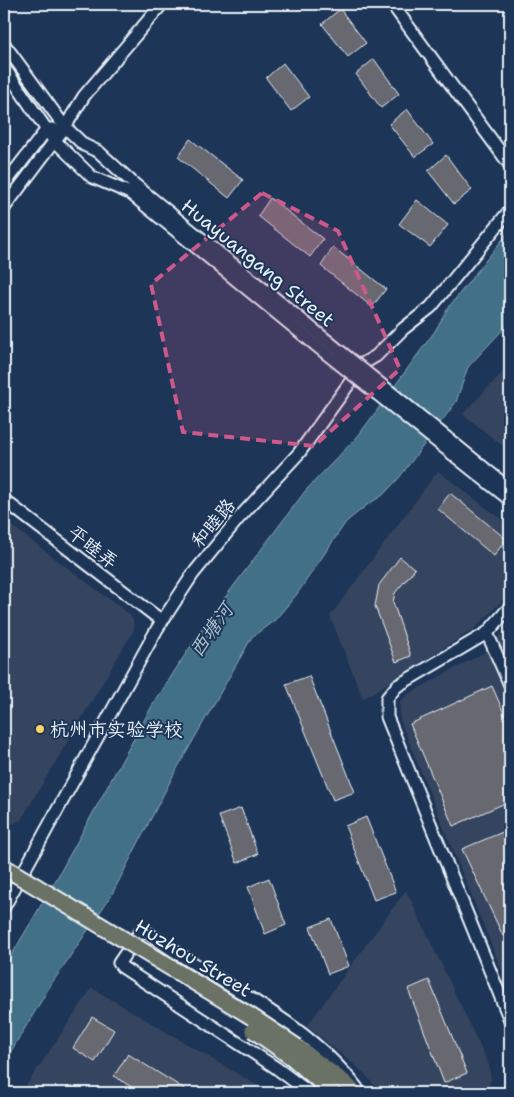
<svg xmlns="http://www.w3.org/2000/svg" width="514" height="1097" font-family="'Shantell Sans','LXGW WenKai TC',sans-serif">
	<rect width="100%" height="100%" fill="#1d3557"/>
	<filter id="ink" filterUnits="userSpaceOnUse"><feTurbulence type="fractalNoise" baseFrequency=".02" numOctaves="2"/><feDisplacementMap in="SourceGraphic" scale="10" xChannelSelector="R" yChannelSelector="G"/><feConvolveMatrix kernelMatrix="1 2 1 2 8 2 1 2 1" color-interpolation-filters="sRGB"/></filter>
	<g filter="url(#ink)">
		<g fill="#34445f">
			<polygon points="510,364 510,452 463,414"/>
			<polygon points="438,471 510,526 510,593 474,629 363,699 330,616"/>
			<polygon points="4,520 129,614 133,619 134,630 21,820 6,827 4,825"/>
			<polygon points="510,625 510,991 400,720 400,701 410,693 485,652"/>
			<polygon points="406,890 489,1065 491,1080 485,1093 381,1093 363,1072 307,1026"/>
			<polygon points="92,988 270,1093 21,1093"/>
		</g>
		<polygon fill="#436f87" stroke="#85a3b4" points="510,230 510,322 468,367 456,402 399,478 383,495 367,505 346,522 297,594 275,620 252,637 174,774 111,896 52,983 4,1063 4,968 57,878 152,706 205,624 306,490 358,436 435,331 448,308"/>
		<g fill="#686871" stroke="#e8f1f8">
			<polygon points="340,9 366,43 348,57 322,24"/>
			<polygon points="374,59 399,94 381,108 356,74"/>
			<polygon points="283,63 309,97 291,111 266,78"/>
			<polygon points="407,109 433,144 415,157 389,124"/>
			<polygon points="190,139 243,180 229,198 178,157"/>
			<polygon points="446,155 472,190 454,204 428,171"/>
			<polygon points="270,198 323,239 310,257 258,216"/>
			<polygon points="417,200 448,225 430,247 399,224"/>
			<polygon points="333,247 386,289 372,307 321,266"/>
			<polygon points="450,493 506,539 494,556 438,509"/>
			<polygon points="400,557 415,569 395,593 393,602 411,656 396,662 375,606 379,585"/>
			<polygon points="309,676 355,792 333,800 286,684"/>
			<polygon points="492,686 510,727 510,801 453,826 410,724"/>
			<polygon points="241,808 258,854 237,863 219,816"/>
			<polygon points="366,817 396,892 374,900 345,826"/>
			<polygon points="510,829 510,933 503,936 462,849"/>
			<polygon points="269,878 286,925 265,934 248,887"/>
			<polygon points="331,919 349,966 328,974 310,927"/>
			<polygon points="429,980 467,1073 444,1083 408,989"/>
			<polygon points="92,1017 114,1030 95,1062 73,1048"/>
			<polygon points="128,1054 191,1093 141,1093 114,1076"/>
		</g>
		<g fill="none" stroke-linecap="round" stroke-linejoin="round">
			<g stroke="#e8f1f8" stroke-width="15">
				<g id="minor">
					<polyline points="392,4 510,165"/>
					<polyline points="4,44 65,127 84,145 99,152 134,184"/>
					<polyline points="4,67 53,139 92,177 130,193"/>
					<polyline points="4,185 47,129 53,129"/>
					<polyline points="4,208 65,127 84,96 162,4"/>
					<polyline points="4,500 162,621"/>
					<polyline points="510,607 487,633 397,686 387,698 387,717 510,1020"/>
					<polyline points="487,633 510,685"/>
					<polyline points="4,907 157,629 193,574 238,519 299,453 364,363 376,356 403,329 431,307 510,210"/>
					<path d="M310 1093 275 1067 122 967 119 963 140 932 148 933C217 984 304 1018 357 1088"/>
				</g>
			</g>
			<g stroke="#e8f1f8" stroke-width="19">
				<g id="major">
					<polyline points="297,1047 345,1083 355,1093"/>
					<polyline points="294,1059 333,1093"/>
				</g>
			</g>
			<use href="#minor" stroke="#1d3557" stroke-width="11"/>
			<use href="#major" stroke="#6b7165" stroke-width="15"/>
			<g stroke="#e8f1f8" stroke-width="15" stroke-linecap="butt">
				<g id="minor-bridge">
					<polyline points="134,184 510,489"/>
					<polyline points="130,193 318,347 510,500"/>
				</g>
			</g>
			<g stroke="#e8f1f8" stroke-width="19" stroke-linecap="butt">
				<g id="major-bridge">
					<polyline points="4,867 252,1017 297,1047"/>
					<polyline points="253,1030 294,1059"/>
				</g>
			</g>
			<use href="#minor-bridge" stroke="#1d3557" stroke-width="11"/>
			<use href="#major-bridge" stroke="#6b7165" stroke-width="15"/>
		</g>
	</g>
	<path fill="#cd598a" fill-opacity="0.2" stroke="#cd598a" stroke-width="4" stroke-dasharray="10 6" stroke-linejoin="round" d="M262 193 338 231 400 369 314 446 183 432 151 284Z"/>
	<circle fill="#ffd166" stroke="#1d3557" stroke-width="2" cx="40" cy="729" r="5"/>
	<g text-anchor="middle" dominant-baseline="central" stroke-width="4" stroke-linejoin="round" paint-order="stroke">
		<g font-size="19" fill="#e8f1f8" stroke="#1d3557">
			<text transform="translate(258 263) rotate(39)">Huayuangang Street</text>
			<text transform="translate(213 523) rotate(-50)">和睦路</text>
			<text transform="translate(93 547) rotate(38)">平睦弄</text>
			<text transform="translate(193 958) rotate(31)">Huzhou Street</text>
		</g>
		<g font-size="19" fill="#e8f1f8" stroke="#1d3557" text-anchor="start">
			<text x="50" y="729">杭州市实验学校</text>
		</g>
		<g font-size="20" font-style="italic" fill="#aec4d0" stroke="#1d3557">
			<text transform="translate(211 630) rotate(-55)">西塘河</text>
		</g>
	</g>
	<rect width="514" height="1097" fill="none" stroke="#1d3557" stroke-width="20"/>
	<rect x="10" y="10" width="494" height="1077" fill="none" stroke="#e8f1f8" stroke-width="2" filter="url(#ink)"/>
</svg>
